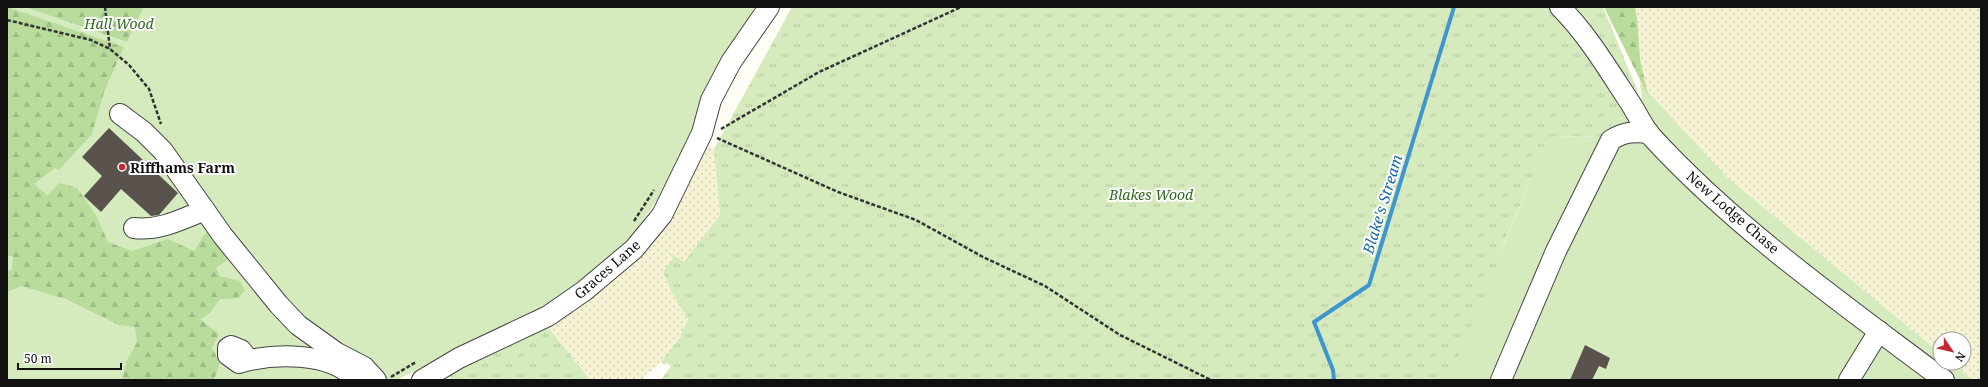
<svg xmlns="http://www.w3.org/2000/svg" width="1988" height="387" font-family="'Noto Serif',serif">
	<defs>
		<pattern id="farmland-dots" width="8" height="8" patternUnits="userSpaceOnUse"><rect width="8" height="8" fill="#f6f3d4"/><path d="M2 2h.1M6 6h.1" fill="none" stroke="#d2cfb5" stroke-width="1.8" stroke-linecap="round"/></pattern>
		<pattern id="forest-firs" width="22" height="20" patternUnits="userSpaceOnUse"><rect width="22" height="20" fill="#b9dc9c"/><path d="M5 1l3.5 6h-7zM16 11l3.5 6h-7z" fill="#9ebc85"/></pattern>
		<pattern id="park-tufts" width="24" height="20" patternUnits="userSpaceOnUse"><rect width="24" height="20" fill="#d5ebbd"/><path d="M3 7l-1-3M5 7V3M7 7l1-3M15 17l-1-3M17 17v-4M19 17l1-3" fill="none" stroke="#b6c8a1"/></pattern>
	</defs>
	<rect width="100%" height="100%" fill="#fffdf5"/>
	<g fill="url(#farmland-dots)">
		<polygon points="1633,7 1981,7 1981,380 1973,380 1952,363 1964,363 1964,339 1940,339 1940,353 1727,177 1640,83"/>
		<polygon points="704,141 714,149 720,215 684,263 670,252 668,255 673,257 673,295 687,315 686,327 680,337 661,362 641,380 590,380 545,323 636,255"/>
	</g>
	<g fill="#d5ebbd">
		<polygon points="7,7 24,7 127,42 144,7 754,7 748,26 672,179 636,230 600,271 548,306 400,378 399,380 7,380"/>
		<polygon points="1640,83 1727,177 1940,353 1940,363 1952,363 1973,380 1440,380 1456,360 1537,165 1534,154 1554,136 1600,137 1617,120 1642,102"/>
	</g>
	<g fill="url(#forest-firs)">
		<polygon points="7,7 124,47 104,92 92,134 59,170 55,168 34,184 47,195 60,183 77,188 96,215 108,242 132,251 168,239 194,251 209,228 225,250 227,260 216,268 220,276 240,281 245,291 238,298 220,299 210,313 200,319 219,334 212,348 220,363 214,380 122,380 126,362 137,342 135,327 119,325 66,299 21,286 7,292 7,272 12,269 13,256 7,256"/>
		<polygon points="24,7 144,7 127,42"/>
		<polygon points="1604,7 1635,7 1637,18 1640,59 1648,96"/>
	</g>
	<g fill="url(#park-tufts)">
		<polygon points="792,7 1603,7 1642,102 1617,120 1600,137 1554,136 1538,151 1537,165 1505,241 1488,287 1455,364 1442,380 661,380 671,366 666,363 664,365 661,362 680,337 688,319 673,295 663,272 673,258 668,254 669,252 684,262 720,215 714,149"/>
		<polygon points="545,323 590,380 452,380 447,373"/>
	</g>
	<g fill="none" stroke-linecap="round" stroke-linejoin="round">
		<polyline stroke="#3f96cf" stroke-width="4" points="1334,380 1333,370 1314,322 1369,285 1454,7"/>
	</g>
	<g fill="#5a524d">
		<polygon points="109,128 178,193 159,215 151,216 121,189 101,212 84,196 102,176 82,157"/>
		<polygon points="1585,345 1610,358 1606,369 1599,366 1592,380 1570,380"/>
	</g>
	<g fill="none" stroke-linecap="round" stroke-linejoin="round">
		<g stroke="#444" stroke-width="22">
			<g id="minor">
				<path d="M1560 7C1588 35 1609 71 1631 104 1637 114 1643 126 1650 135 1736 229 1843 304 1944 380"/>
				<polyline points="120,114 144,132 163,151 223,236 279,305 298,325 337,353 364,367 376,380"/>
				<path d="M134 228C160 231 182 219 205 210"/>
				<path d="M249 360 241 350 231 346 228 348V355L239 363C272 353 331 351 356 380"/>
				<polyline points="422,380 459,358 548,316 584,291 634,249 662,215 702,133 711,100 731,62 769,7"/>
				<path d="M1501 380 1556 251 1611 140C1624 132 1634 131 1649 133"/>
				<polyline points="1849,380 1879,331"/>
			</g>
		</g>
		<g stroke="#333" stroke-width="2.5" stroke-dasharray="4 2" stroke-linecap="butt">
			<polyline points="105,7 110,49"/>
			<polyline points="7,20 91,40 110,49 129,65 149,89 161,124"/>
			<polyline points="721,129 819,72 961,7"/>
			<polyline points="717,138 838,192 916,220 983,257 1045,286 1120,335 1211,380"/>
			<polyline points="634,221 654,190"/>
			<polyline points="391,377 416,362"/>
		</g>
		<use href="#minor" stroke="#fff" stroke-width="20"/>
	</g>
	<circle fill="#c4262e" stroke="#fff" stroke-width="1.5" cx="122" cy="167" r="4"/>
	<g text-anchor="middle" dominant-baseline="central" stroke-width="4" stroke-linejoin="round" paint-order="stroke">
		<g font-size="14" font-style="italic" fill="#2f6b1f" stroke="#fff">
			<text x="119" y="23">Hall Wood</text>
			<text x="1151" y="194">Blakes Wood</text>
		</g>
		<g font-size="14" font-weight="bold" fill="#111" stroke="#fff" text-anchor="start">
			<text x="130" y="167">Riffhams Farm</text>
		</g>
		<g font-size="14" fill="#111" stroke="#fff">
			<text transform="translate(1733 212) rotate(41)">New Lodge Chase</text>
			<text transform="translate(607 269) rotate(-41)">Graces Lane</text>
		</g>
		<g font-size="15" font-style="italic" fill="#1768a6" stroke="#fff">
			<text transform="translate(1382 204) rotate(-73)">Blake's Stream</text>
		</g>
	</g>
	<rect width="1988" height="387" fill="none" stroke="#111111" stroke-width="16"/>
	<g transform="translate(1952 351) rotate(125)"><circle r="19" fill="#ffffff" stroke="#a0a0a0"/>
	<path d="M0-3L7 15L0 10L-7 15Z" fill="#c4262e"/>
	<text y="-6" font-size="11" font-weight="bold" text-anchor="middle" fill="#111111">N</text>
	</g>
	<path d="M18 363v6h103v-6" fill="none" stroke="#111111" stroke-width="2"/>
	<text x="24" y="363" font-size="12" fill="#111111" stroke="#ffffff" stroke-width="3" paint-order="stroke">50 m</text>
</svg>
